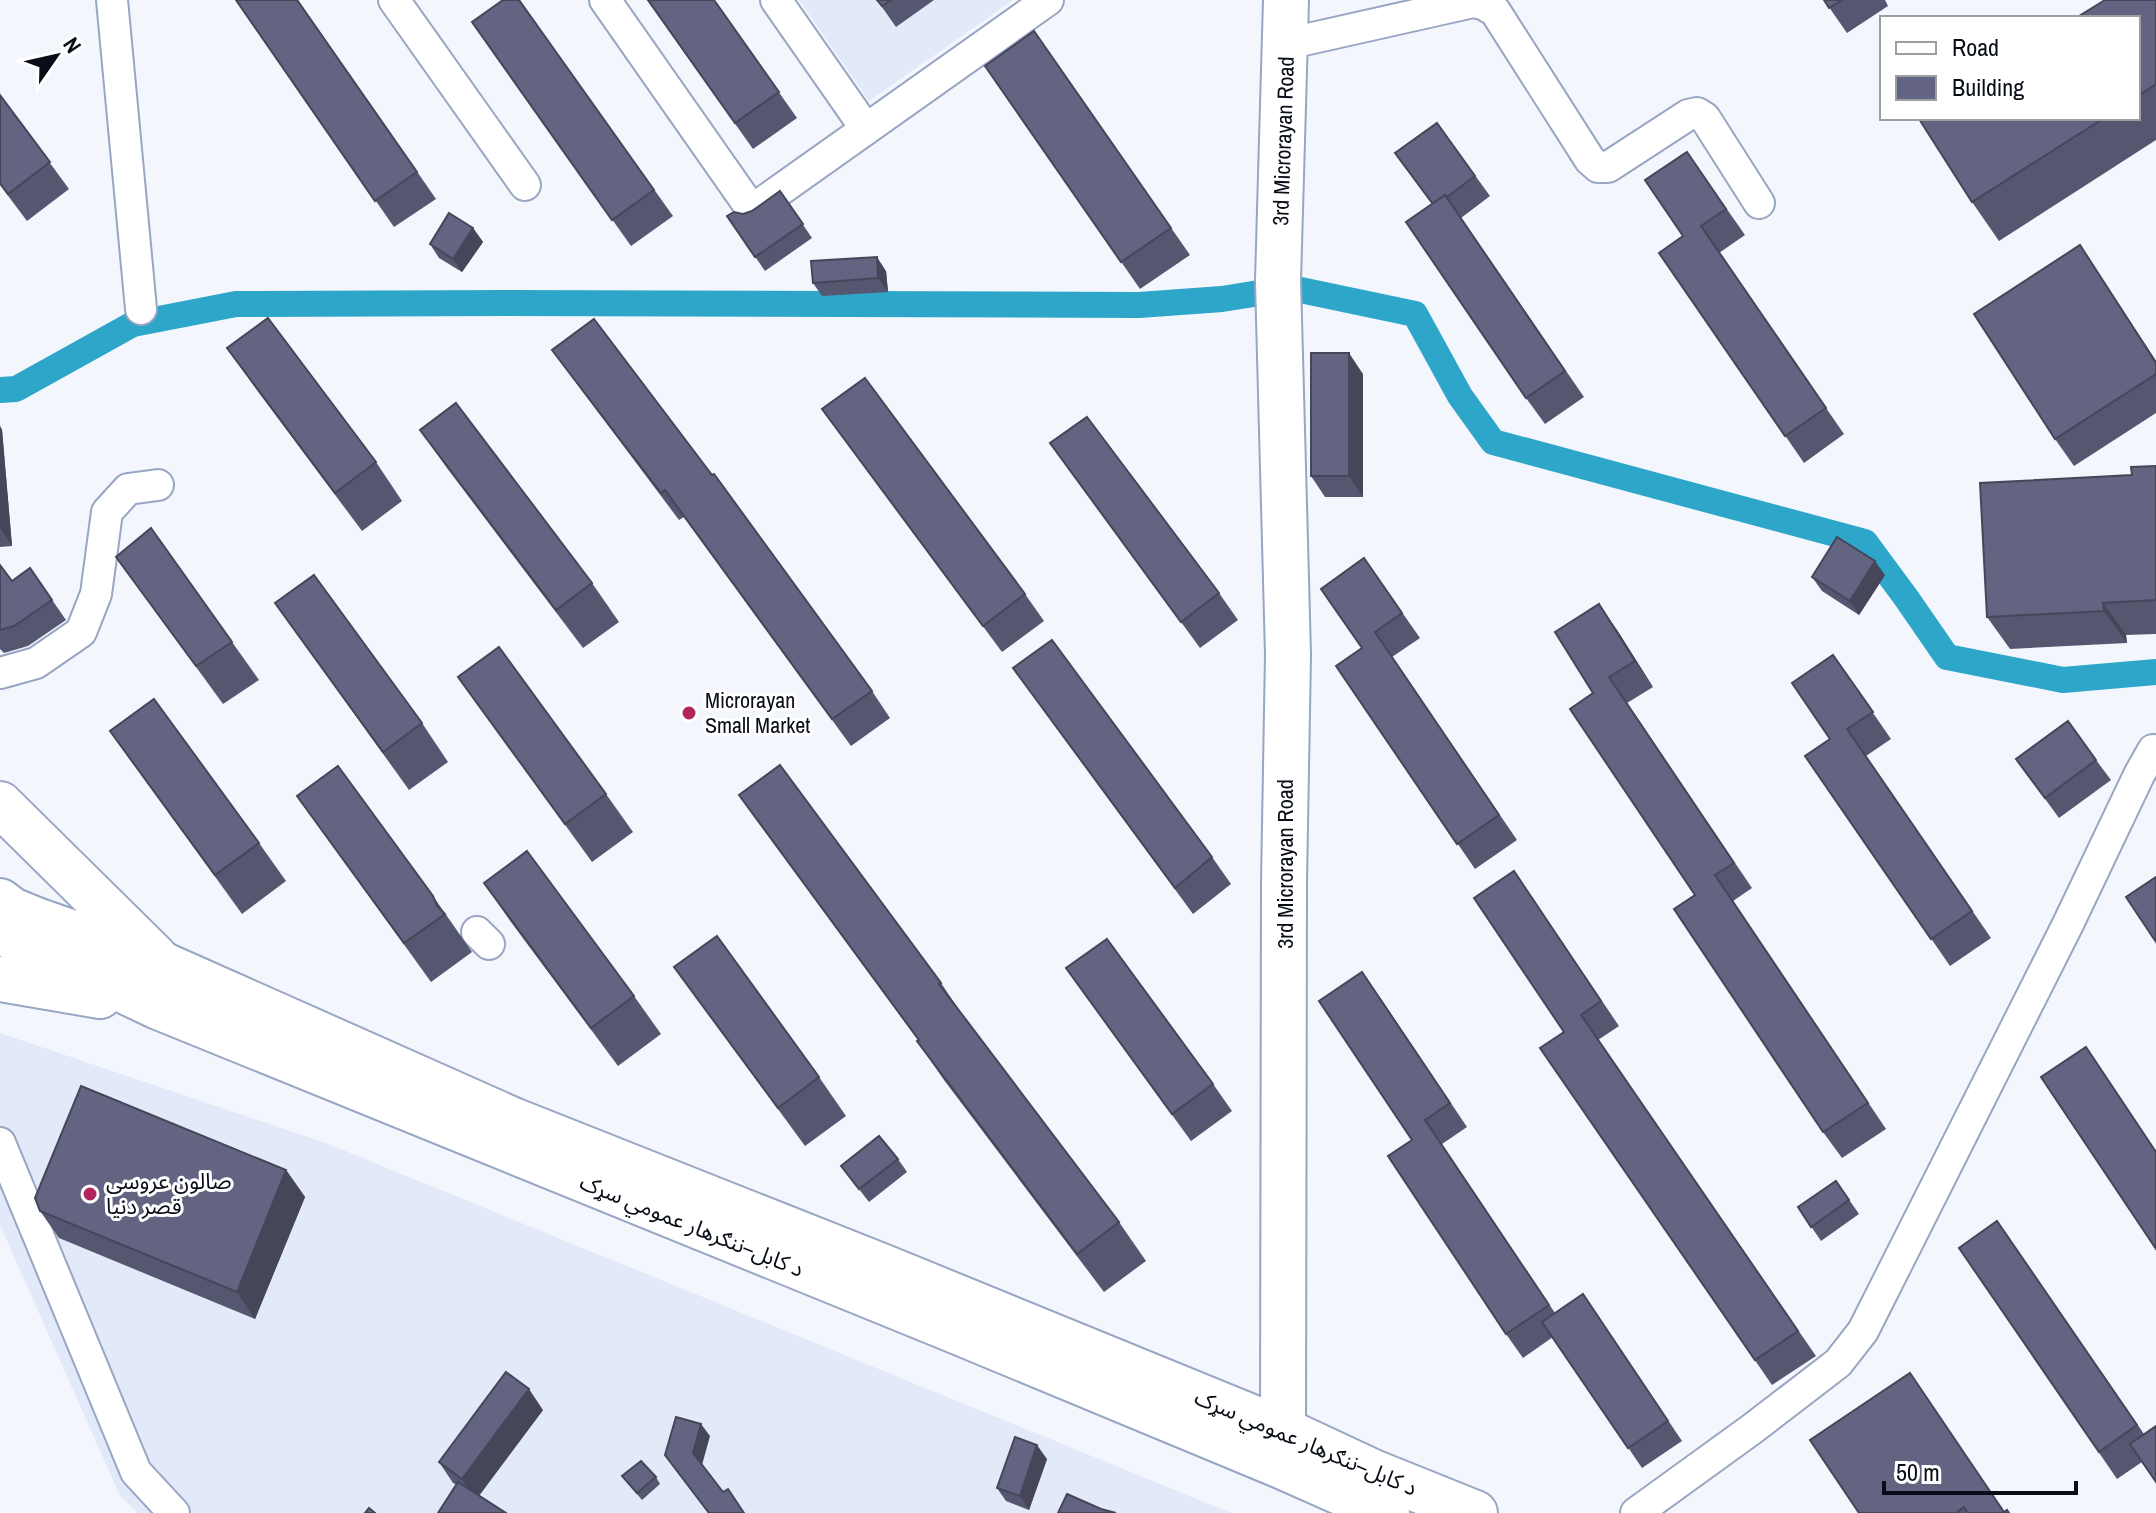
<svg xmlns="http://www.w3.org/2000/svg" width="2156" height="1513" font-family="'Archivo Narrow','Noto Sans Arabic',sans-serif">
	<rect width="100%" height="100%" fill="#f3f6fc"/>
	<g fill="#e2eaf9">
		<polygon points="799,0 1013,0 869,101"/>
		<polygon points="0,1033 326,1143 1231,1513 138,1513 120,1496 0,1225"/>
	</g>
	<g fill="none" stroke-linecap="round" stroke-linejoin="round">
		<polyline stroke="#2da6ca" stroke-width="26" points="0,390 16,389 133,324 236,304 505,303 1139,305 1222,299 1291,288 1415,314 1460,396 1493,442 1865,542 1907,599 1947,657 2063,680 2156,672"/>
		<g stroke="#97a6c3" stroke-width="34">
			<g id="street">
				<polyline points="112,0 141,309"/>
				<polyline points="394,0 525,185"/>
				<polyline points="605,0 752,210 1048,0"/>
				<polyline points="776,0 866,129"/>
				<polyline points="1286,44 1473,2 1483,4 1495,11 1590,160 1598,167 1608,167 1688,115 1697,113 1705,118 1759,203"/>
				<polyline points="0,673 36,663 81,632 96,594 107,512 128,489 158,485"/>
				<polyline points="477,932 489,944"/>
				<polyline points="0,1143 136,1472 174,1513"/>
				<polyline points="1636,1513 1752,1429 1838,1363 1863,1331 2068,924 2139,775 2153,750"/>
			</g>
		</g>
		<g stroke="#97a6c3" stroke-width="48">
			<polyline id="secondary" points="1283,1430 1284,883 1288,654 1278,281 1286,0"/>
		</g>
		<g stroke="#97a6c3" stroke-width="48">
			<g id="highway">
				<polyline points="0,804 155,957"/>
				<polyline points="0,901 12,910 39,921 162,964 513,1120 884,1267 1283,1430 1373,1472 1475,1513"/>
				<polyline points="13,938 156,1006 951,1329 1281,1466 1387,1513"/>
				<polyline points="0,979 100,996"/>
			</g>
		</g>
		<use href="#street" stroke="#fff" stroke-width="30"/>
		<use href="#secondary" stroke="#fff" stroke-width="44"/>
		<use href="#highway" stroke="#fff" stroke-width="44"/>
	</g>
	<g fill="#55566f">
		<polygon points="236,0 298,0 436,199 394,227"/>
		<polygon points="519,0 673,216 631,246 472,22"/>
		<polygon points="647,0 714,0 797,118 753,149"/>
		<polygon points="877,0 934,0 896,27"/>
		<polygon points="1824,0 1885,0 1888,6 1847,33"/>
		<polygon points="2156,0 2156,140 1999,241 1972,202 1920,118 2138,118 2138,18"/>
		<polygon points="1034,31 1190,255 1140,289 985,66"/>
		<polygon points="0,95 69,189 27,221 0,185"/>
		<polygon points="1437,123 1490,196 1461,218 1584,397 1545,424 1526,398 1432,204 1395,153"/>
		<polygon points="1687,152 1745,235 1719,253 1844,434 1804,463 1659,253 1683,236"/>
		<polygon points="780,191 812,238 765,271 727,216 743,214 752,211"/>
		<polygon points="473,228 483,242 462,272 439,258 430,244"/>
		<polygon points="886,271 888,292 822,296 813,283"/>
		<polygon points="2098,272 2156,361 2156,413 2074,466 2055,439"/>
		<polygon points="227,348 376,462 402,501 362,531 254,386"/>
		<polygon points="552,350 872,691 890,718 851,746 684,517 679,520 571,376"/>
		<polygon points="1363,374 1363,497 1325,497 1311,476"/>
		<polygon points="822,409 1025,594 1044,621 1002,652"/>
		<polygon points="0,426 2,430 12,546 0,547"/>
		<polygon points="420,430 592,583 619,622 583,648 447,468"/>
		<polygon points="1050,443 1219,593 1238,620 1200,648"/>
		<polygon points="2156,466 2156,634 2126,635 2127,643 2010,649 1987,617 2132,475"/>
		<polygon points="151,528 259,680 223,704 116,557"/>
		<polygon points="1364,558 1420,638 1392,657 1517,840 1475,869 1336,666 1362,648"/>
		<polygon points="0,565 12,581 30,568 66,620 28,646 4,653 0,649"/>
		<polygon points="1885,575 1859,615 1822,591 1812,577"/>
		<polygon points="275,603 422,723 448,762 409,790"/>
		<polygon points="1617,630 1653,687 1627,703 1752,888 1733,901 1886,1129 1842,1158 1823,1132 1695,895 1593,693"/>
		<polygon points="1833,655 1891,739 1866,756 1991,938 1950,966 1805,756 1830,739"/>
		<polygon points="1013,668 1212,857 1231,884 1193,914"/>
		<polygon points="458,677 606,794 633,832 592,862"/>
		<polygon points="110,731 259,843 286,881 242,914"/>
		<polygon points="2016,759 2096,760 2111,780 2059,818"/>
		<polygon points="739,795 941,983 967,1022 1119,1222 1146,1261 1104,1292 944,1080 917,1041 918,1040"/>
		<polygon points="297,796 433,896 472,952 431,982"/>
		<polygon points="1514,871 1619,1026 1598,1040 1816,1356 1772,1385 1540,1048 1564,1032"/>
		<polygon points="484,883 634,996 661,1034 618,1066 511,922"/>
		<polygon points="674,967 819,1077 846,1116 805,1146"/>
		<polygon points="1085,995 1213,1084 1232,1111 1191,1141"/>
		<polygon points="1379,996 1467,1127 1442,1144 1555,1313 1583,1294 1682,1441 1642,1468 1553,1337 1523,1358 1506,1334 1412,1140"/>
		<polygon points="898,1159 907,1172 869,1202 841,1166"/>
		<polygon points="286,1170 305,1197 255,1319 59,1238 40,1211"/>
		<polygon points="1836,1181 1859,1214 1821,1241 1798,1207"/>
		<polygon points="1997,1221 2144,1434 2142,1462 2117,1479 1959,1248"/>
		<polygon points="543,1410 479,1495 453,1483 439,1462"/>
		<polygon points="1810,1440 2005,1512 2009,1513 1859,1513"/>
		<polygon points="1047,1459 1029,1510 1006,1501 997,1488"/>
		<polygon points="622,1476 656,1477 660,1484 642,1500"/>
	</g>
	<g fill="#45465a">
		<polygon points="473,228 483,242 462,272 453,259"/>
		<polygon points="2080,245 2156,361 2156,363"/>
		<polygon points="877,257 886,271 888,292 878,278"/>
		<polygon points="1349,353 1363,374 1363,497 1349,476"/>
		<polygon points="0,426 2,430 12,546 0,528"/>
		<polygon points="1875,561 1885,575 1859,615 1850,601"/>
		<polygon points="2103,603 2126,635 2127,643 2104,611"/>
		<polygon points="1599,604 1617,630 1653,687 1635,661"/>
		<polygon points="286,1170 305,1197 255,1319 237,1292"/>
		<polygon points="529,1389 543,1410 476,1500 462,1479"/>
		<polygon points="701,1424 710,1436 702,1465 693,1453"/>
		<polygon points="1037,1445 1047,1459 1029,1510 1020,1496"/>
	</g>
	<g fill="#636481" stroke="#45465a" stroke-width="2">
		<polygon points="236,0 297,0 417,172 375,201"/>
		<polygon points="503,0 519,0 654,190 612,220 472,22"/>
		<polygon points="648,0 714,0 779,92 735,123"/>
		<polygon points="877,0 891,0 882,6"/>
		<polygon points="1824,0 1842,0 1829,8"/>
		<polygon points="2105,0 2156,0 2156,84 2138,96 2138,18 2076,18"/>
		<polygon points="1034,31 1171,228 1121,262 985,66"/>
		<polygon points="0,95 50,162 8,194 0,183"/>
		<polygon points="1920,118 2104,118 1972,202 1919,119"/>
		<polygon points="1437,123 1475,176 1447,197 1445,195 1433,204 1395,153"/>
		<polygon points="1687,152 1726,209 1701,226 1826,408 1785,436 1659,253 1683,236 1645,180"/>
		<polygon points="780,191 803,224 755,257 727,216 734,212 743,214 752,211"/>
		<polygon points="1445,195 1565,371 1526,398 1406,222"/>
		<polygon points="449,213 473,228 453,259 430,244"/>
		<polygon points="2080,245 2156,363 2156,374 2055,439 1974,314"/>
		<polygon points="877,257 878,278 813,283 811,261"/>
		<polygon points="268,318 376,462 335,493 227,348"/>
		<polygon points="594,319 712,475 714,474 872,691 832,719 665,490 661,493 552,350"/>
		<rect x="1311" y="353" width="38" height="123"/>
		<polygon points="865,378 1025,594 983,626 822,409"/>
		<polygon points="456,403 592,583 556,610 420,430"/>
		<polygon points="1087,417 1219,593 1181,622 1050,443"/>
		<polygon points="2156,466 2156,600 2103,603 2104,611 1987,617 1980,483 2132,475 2131,467"/>
		<polygon points="151,528 232,642 196,666 116,557"/>
		<polygon points="1837,537 1875,561 1850,601 1812,577"/>
		<polygon points="1364,558 1402,613 1375,632 1499,815 1457,844 1336,666 1362,648 1321,589"/>
		<polygon points="0,565 12,581 30,568 52,600 14,626 0,630"/>
		<polygon points="314,575 422,723 383,752 275,603"/>
		<polygon points="1599,604 1635,661 1609,677 1734,863 1715,875 1868,1103 1823,1132 1674,909 1695,895 1570,709 1593,693 1555,632"/>
		<polygon points="1052,640 1212,857 1175,888 1013,668"/>
		<polygon points="499,647 606,794 565,824 458,677"/>
		<polygon points="1833,655 1873,712 1847,729 1972,911 1931,939 1805,756 1830,739 1792,683"/>
		<polygon points="154,699 259,843 215,875 110,731"/>
		<polygon points="2068,721 2096,760 2045,798 2016,759"/>
		<polygon points="780,765 941,983 939,984 1119,1222 1077,1254 917,1041 919,1040 739,795"/>
		<polygon points="338,766 433,896 437,906 445,914 404,943 297,796"/>
		<polygon points="527,851 634,996 591,1028 484,883"/>
		<polygon points="1514,871 1601,1001 1581,1015 1798,1331 1755,1360 1540,1048 1564,1032 1474,898"/>
		<polygon points="2156,877 2156,942 2126,897"/>
		<polygon points="717,936 819,1077 778,1108 674,967"/>
		<polygon points="1107,939 1213,1084 1172,1114 1066,968"/>
		<polygon points="1362,972 1450,1103 1425,1120 1549,1305 1506,1334 1388,1156 1412,1140 1319,1001"/>
		<polygon points="2086,1047 2156,1152 2156,1249 2041,1077"/>
		<polygon points="81,1086 286,1170 237,1292 40,1211 35,1198"/>
		<polygon points="879,1136 898,1159 859,1189 841,1166"/>
		<polygon points="1836,1181 1849,1200 1811,1227 1798,1207"/>
		<polygon points="1997,1221 2137,1425 2099,1452 1959,1248"/>
		<polygon points="1583,1294 1668,1421 1628,1448 1542,1322"/>
		<polygon points="506,1372 529,1389 462,1479 439,1462"/>
		<polygon points="1910,1373 2004,1512 2007,1510 2009,1513 1968,1513 1964,1507 1956,1513 1859,1513 1810,1440"/>
		<polygon points="676,1417 701,1424 693,1453 723,1492 728,1489 744,1513 709,1513 665,1455"/>
		<polygon points="2156,1426 2156,1482 2130,1444"/>
		<polygon points="1015,1437 1037,1445 1020,1496 997,1488"/>
		<polygon points="641,1461 656,1477 637,1493 622,1476"/>
		<polygon points="458,1482 506,1513 438,1513"/>
		<polygon points="1067,1494 1101,1509 1116,1513 1058,1513"/>
		<polygon points="369,1508 375,1513 365,1513"/>
	</g>
	<g fill="#b2255c" stroke="#fff" stroke-width="3">
		<circle cx="689" cy="713" r="8"/>
		<circle cx="90" cy="1194" r="8"/>
	</g>
	<g text-anchor="middle" dominant-baseline="central" stroke-width="6" stroke-linejoin="round" paint-order="stroke">
		<g font-size="22" fill="#080d17" stroke="#fff">
			<text transform="translate(1283 141) rotate(-88)">3rd Microrayan Road</text>
			<text transform="translate(1285 864) rotate(-90)">3rd Microrayan Road</text>
			<text transform="translate(692 1225) rotate(22)">د کابل–ننګرهار عمومي سړک</text>
			<text transform="translate(1306 1442) rotate(23)">د کابل–ننګرهار عمومي سړک</text>
		</g>
		<g font-size="22" fill="#080d17" stroke="#fff" text-anchor="start">
			<text x="705" y="700">Microrayan<tspan x="705" dy="25">Small Market</tspan></text>
			<text x="106" y="1181">صالون عروسی<tspan x="106" dy="25">قصر دنیا</tspan></text>
		</g>
	</g>
	<rect x="1880" y="16" width="260" height="104" fill="#ffffff" stroke="#9c9ea2" stroke-width="2"/>
	<rect x="1896" y="42" width="40" height="12" fill="#ffffff" stroke="#9c9ea2" stroke-width="2"/>
	<text x="1952" y="56" font-size="24" fill="#080d17">Road</text>
	<rect x="1896" y="76" width="40" height="24" fill="#636481" stroke="#9c9ea2" stroke-width="2"/>
	<text x="1952" y="96" font-size="24" fill="#080d17">Building</text>
	<g transform="translate(56 56) rotate(56)" stroke="#ffffff" stroke-width="6" paint-order="stroke">
	<path d="M0-6L14 30L0 20L-14 30Z" fill="#080d17"/>
	<text y="-12" font-size="22" font-weight="bold" text-anchor="middle" fill="#080d17">N</text>
	</g>
	<path d="M1884 1481v12h192v-12" fill="none" stroke="#080d17" stroke-width="4"/>
	<text x="1896" y="1481" font-size="24" fill="#080d17" stroke="#ffffff" stroke-width="6" paint-order="stroke">50 m</text>
</svg>
